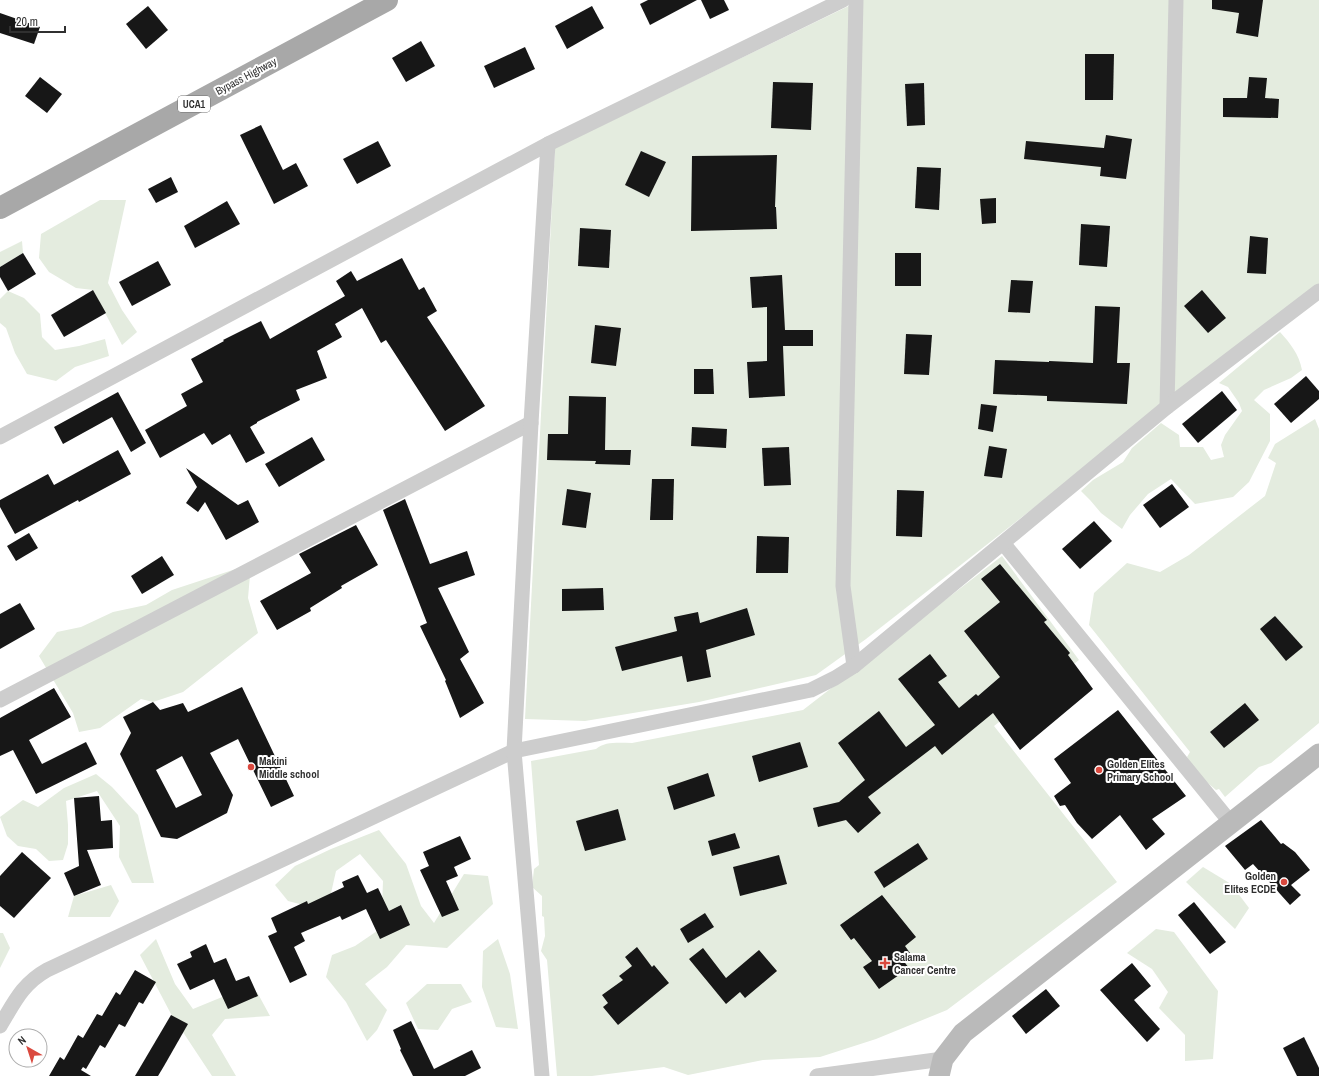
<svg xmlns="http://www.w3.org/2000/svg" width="1319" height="1076" font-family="'Archivo Narrow',sans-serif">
	<rect width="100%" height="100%" fill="#fff"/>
	<g fill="#e4ecdf">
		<polygon points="861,0 1319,0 1319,285 866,639 816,675 699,702 585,721 525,719 555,148"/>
		<polygon points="100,200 126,200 108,283 122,310 137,332 122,345 93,290 76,288 49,272 39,258 41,234"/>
		<polygon points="22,241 23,253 0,267 0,252"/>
		<polygon points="8,291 24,298 40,314 42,337 55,350 79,346 105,339 109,356 75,367 56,381 27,374 15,353 6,328 0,323 0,299"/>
		<path d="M1280 332C1290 343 1299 354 1302 370L1291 378 1264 390 1254 400 1270 414V441L1249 482 1233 497 1195 504 1171 479 1148 494 1130 515 1122 529 1101 513 1090 500 1081 491 1093 480 1123 462 1132 448 1161 423 1179 435 1180 447H1203L1211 460 1224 457 1221 445 1225 435 1242 411 1239 403 1228 387 1219 383Z"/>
		<polygon points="1315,419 1319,429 1319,723 1271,763 1259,767 1225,797 1219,789 1216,790 1197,774 1187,757 1190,752 1089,625 1094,593 1127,563 1160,572 1189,555 1265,496 1276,463 1268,458 1275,444"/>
		<path d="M1002 556 1079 660 994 726 1117 882 947 1010 876 1039 820 1057 763 1060 688 1075 664 1067 592 1076H557L547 960 541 951 545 936 544 917 542 916V896L532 887 534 869 539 865 531 761 596 749C605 741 620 743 632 743L803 710Z"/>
		<polygon points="251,564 248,598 258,633 183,692 153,702 141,699 100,728 79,732 73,713 39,656 57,632 81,627 113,612 146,605 172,590"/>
		<polygon points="96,774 112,787 138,815 154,883 132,883 119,857 120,826 97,791 66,801 68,825 68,844 63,860 49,861 36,849 18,846 7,836 0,817 23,800 38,807 64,788"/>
		<polygon points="379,830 406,864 421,906 434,923 464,874 488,876 493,904 447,948 406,945 387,967 365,984 387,1010 377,1030 367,1041 346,1002 326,977 332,955 355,946 380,929 382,907 383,881 360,854 336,871 327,911 288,901 275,885 295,866 331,849"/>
		<polygon points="1203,867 1231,884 1249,908 1235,929 1186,882"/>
		<polygon points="111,885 119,901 110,917 68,917 74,896"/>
		<polygon points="1156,929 1174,932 1218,991 1213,1059 1185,1061 1185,1035 1159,1008 1168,992 1152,969 1127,953"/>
		<polygon points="0,933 3,933 10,948 0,968"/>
		<polygon points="156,939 175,984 193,1009 227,995 257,992 270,1016 225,1019 212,1035 236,1076 212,1076 171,1014 140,955"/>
		<polygon points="498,939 510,974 518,1029 496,1027 482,987 483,951"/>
		<polygon points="427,984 461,984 472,1002 452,1009 438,1030 418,1029 406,1003"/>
	</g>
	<g fill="#171717" fill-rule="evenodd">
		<polygon points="648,0 697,0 650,25 640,4"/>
		<polygon points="701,0 724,0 729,10 710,19"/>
		<polygon points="1212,0 1263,0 1258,37 1236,33 1239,13 1212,9"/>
		<polygon points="148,6 168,30 146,49 126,24"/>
		<polygon points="592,6 604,28 567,49 555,26"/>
		<polygon points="0,13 40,27 34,44 0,33"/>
		<polygon points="421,41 435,66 406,82 392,58"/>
		<polygon points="525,47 535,69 494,88 484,66"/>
		<polygon points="1085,54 1114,54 1113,100 1085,100"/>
		<polygon points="40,77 62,94 47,113 25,96"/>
		<polygon points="1249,77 1267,78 1265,98 1279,99 1278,118 1223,117 1223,98 1247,98"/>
		<polygon points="773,82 813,83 811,130 771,128"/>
		<polygon points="924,83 925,125 907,126 905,84"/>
		<polygon points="261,125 283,170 296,163 308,186 274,204 240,135"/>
		<polygon points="1106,135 1132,139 1126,179 1100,176 1101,167 1024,159 1026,141 1104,148"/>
		<polygon points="378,141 391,166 357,184 343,159"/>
		<polygon points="641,151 666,162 649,197 625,185"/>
		<polygon points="777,155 775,207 776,207 777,229 691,231 692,156"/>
		<polygon points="917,167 941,168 939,210 915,208"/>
		<polygon points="171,177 178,192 156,203 148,189"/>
		<polygon points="996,198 996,223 982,224 980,199"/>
		<polygon points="227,201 240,224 195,248 184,226"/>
		<polygon points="1081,224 1110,226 1107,267 1079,265"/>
		<polygon points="580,228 611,230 609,268 578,266"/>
		<polygon points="1250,236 1268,238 1266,274 1247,273"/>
		<polygon points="23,253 36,274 8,291 0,277 0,267"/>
		<rect x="895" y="253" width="26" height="33"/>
		<polygon points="402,258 419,290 424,287 437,311 427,317 485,406 445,431 386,340 381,343 362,308 335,324 342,337 317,351 327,378 296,390 300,400 257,422 257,423 250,427 265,453 246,463 230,434 212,445 204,433 160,458 145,430 187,406 181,394 203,382 191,359 224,341 223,340 261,321 270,339 345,296 336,281 351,271 357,281"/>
		<polygon points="158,261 171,285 132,306 119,282"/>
		<polygon points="782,275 785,330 813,330 813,346 783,346 785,396 749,398 747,362 767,361 767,307 752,308 750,277"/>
		<polygon points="1011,280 1033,281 1030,313 1008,312"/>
		<polygon points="93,290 106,313 64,337 51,315"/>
		<polygon points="1202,290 1226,318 1208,333 1184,306"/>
		<polygon points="1095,306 1120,307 1117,363 1130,363 1127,404 1047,401 1047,396 993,394 995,360 1049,362 1049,361 1093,363"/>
		<polygon points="595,325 621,328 616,366 591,363"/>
		<polygon points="906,334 932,335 929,375 904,374"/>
		<polygon points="694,369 713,369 714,394 694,394"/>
		<polygon points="1306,376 1319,391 1319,399 1291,423 1274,404"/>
		<polygon points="1222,391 1237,410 1198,443 1182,424"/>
		<polygon points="118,392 146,443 131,452 112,417 63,444 54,427"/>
		<polygon points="569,396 606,397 605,450 631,450 630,465 595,464 596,461 547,460 548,434 568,434"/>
		<polygon points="981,404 997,406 993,432 978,429"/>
		<polygon points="692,427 727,429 726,448 691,446"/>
		<polygon points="312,437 325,460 279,487 265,464"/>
		<polygon points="989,446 1007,449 1002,478 984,476"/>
		<polygon points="789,447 791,485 764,486 762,448"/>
		<polygon points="118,450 131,474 79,502 78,500 15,534 0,507 0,500 48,474 54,485"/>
		<polygon points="186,468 238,505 248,500 259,522 226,540 205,502 198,512 186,503 197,487"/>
		<polygon points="652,479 674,479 673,520 650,520"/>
		<polygon points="1172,484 1189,507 1160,528 1143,505"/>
		<polygon points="567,489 591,493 586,528 562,525"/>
		<polygon points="897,490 924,491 922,537 896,536"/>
		<polygon points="405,499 430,564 467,551 475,575 438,588 469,652 460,659 484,703 460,718 445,681 446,680 420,626 427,623 383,510"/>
		<polygon points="1094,521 1112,541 1080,569 1062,549"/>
		<polygon points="356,525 378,565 341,586 342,588 310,608 311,611 277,630 260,601 311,573 299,554"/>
		<polygon points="29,533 38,548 16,561 7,546"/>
		<polygon points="757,536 789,537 788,573 756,573"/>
		<polygon points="162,556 174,575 142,594 131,576"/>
		<polygon points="1000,564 1047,620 1044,622 1070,653 1068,655 1093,689 1020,750 993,713 942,755 935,746 868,797 881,813 858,833 846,820 818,827 813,808 839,802 865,780 838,743 879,711 906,747 935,725 898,679 930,654 947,676 938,682 959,708 976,694 978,696 1000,677 964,631 1000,602 981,579"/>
		<polygon points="603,588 604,610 562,611 562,589"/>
		<polygon points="20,603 35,629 0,649 0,614"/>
		<polygon points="747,608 755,635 706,650 711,677 687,682 682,656 622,671 615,647 677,631 674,617 698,612 700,623"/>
		<polygon points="1275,616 1303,647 1286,661 1260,629"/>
		<path d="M242 687 294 796 271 807 238 739 210 753 233 795 227 813 177 839 161 837 120 754 131 733 123 717 153 702 160 710 183 703 188 712ZM182 756 202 795 176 808 156 770Z"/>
		<polygon points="54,688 71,717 29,740 42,764 86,742 97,764 36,794 13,750 0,756 0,718"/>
		<polygon points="1245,703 1259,720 1224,748 1210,732"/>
		<polygon points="1118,710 1186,796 1152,819 1165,834 1146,850 1120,815 1092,839 1077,823 1065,805 1060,806 1054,796 1071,783 1054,759"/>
		<polygon points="800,742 808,767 759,782 752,756"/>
		<polygon points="708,773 715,796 674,810 667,787"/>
		<polygon points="99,796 101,821 112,820 113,848 87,850 101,885 74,896 64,873 79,866 74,798"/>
		<polygon points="618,809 626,840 585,851 576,821"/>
		<polygon points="1261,820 1281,844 1283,843 1295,852 1310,870 1291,885 1301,895 1290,905 1253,864 1245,870 1225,846"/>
		<polygon points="735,833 740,848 712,856 708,841"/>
		<polygon points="460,836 471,859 454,867 458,876 446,881 459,910 442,917 420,870 429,866 423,852"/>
		<polygon points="918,843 928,859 884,888 874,872"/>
		<polygon points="22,852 51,878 14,918 0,906 0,876"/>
		<polygon points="779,855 787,884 740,896 733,867"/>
		<polygon points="358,875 367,893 378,888 389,911 401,905 410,925 380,939 366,909 342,920 340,916 301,933 305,941 294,947 307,975 290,983 268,936 277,932 271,918 307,901 308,904 344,887 342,882"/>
		<polygon points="882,895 916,937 905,946 910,953 902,959 909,968 879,989 863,967 872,961 854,938 851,940 840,925"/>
		<polygon points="1194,902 1226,942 1210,954 1178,915"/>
		<polygon points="705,913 714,927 688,943 680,929"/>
		<polygon points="206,944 214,963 226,958 236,981 249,976 258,996 228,1009 214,979 190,990 177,964 192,957 190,952"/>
		<polygon points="637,947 652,967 654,965 669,983 618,1025 603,1007 608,1003 602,995 623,980 619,976 632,966 625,957"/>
		<polygon points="703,948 726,978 759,950 777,971 745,998 740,992 726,1004 689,959"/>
		<polygon points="1132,963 1151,986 1134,1000 1160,1029 1147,1042 1100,990"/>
		<polygon points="135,970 156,982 143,1004 139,1002 125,1027 119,1024 105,1048 100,1045 86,1069 83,1067 81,1070 91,1076 49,1076 60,1057 64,1060 78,1035 83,1038 97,1014 102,1016 116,992 120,995"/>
		<polygon points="1046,989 1060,1006 1026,1034 1012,1016"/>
		<polygon points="171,1015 188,1024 164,1066 158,1076 135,1076"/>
		<polygon points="411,1021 434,1069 472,1050 481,1068 465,1076 413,1076 400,1050 401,1049 393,1030"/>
		<polygon points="1304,1037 1319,1068 1319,1076 1297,1076 1283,1048"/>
	</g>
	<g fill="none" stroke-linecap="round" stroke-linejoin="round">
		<g stroke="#cdcdcd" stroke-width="15">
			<polyline points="1167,407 1176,0"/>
			<polyline points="0,437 548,144 843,0"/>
			<polyline points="1003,543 1231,823"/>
			<polyline points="854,666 843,586 856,0"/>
			<polyline points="0,700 531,423"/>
			<path d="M0 1026C14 1003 22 984 47 970L514 751 811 690 835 678 854 666 1167 407 1319 291"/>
			<polyline points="542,1076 514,751 531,423 548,144"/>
			<polyline points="817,1076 943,1059"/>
		</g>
		<polyline stroke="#bababa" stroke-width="21" points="939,1076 943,1059 963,1033 1319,754"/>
		<polyline stroke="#a8a8a8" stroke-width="22" points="0,208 387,0"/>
	</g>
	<g fill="#da493e" stroke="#fff" stroke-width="1.5">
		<circle cx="251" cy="767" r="4"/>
		<circle cx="1099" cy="770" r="4"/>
		<circle cx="1284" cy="882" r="4"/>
		<path d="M883 957h4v4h4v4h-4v4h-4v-4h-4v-4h4z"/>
	</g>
	<g text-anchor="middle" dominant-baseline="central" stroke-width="4" stroke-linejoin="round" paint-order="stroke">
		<rect fill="#fff" stroke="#6e6e6e" stroke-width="1" x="178" y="96" width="32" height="16" rx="3"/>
		<g font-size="10" font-weight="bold" fill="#303030">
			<text x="194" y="104">UCA1</text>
		</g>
		<g font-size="11" fill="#303030" stroke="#fff">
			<text transform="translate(246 76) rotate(-28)">Bypass Highway</text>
		</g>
		<g font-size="11" font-weight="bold" fill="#303030" stroke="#fff" text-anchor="start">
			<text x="259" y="761">Makini<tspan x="259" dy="13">Middle school</tspan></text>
			<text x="1107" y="764">Golden Elites<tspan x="1107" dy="13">Primary School</tspan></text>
			<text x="1276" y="876" text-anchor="end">Golden<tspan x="1276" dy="13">Elites ECDE</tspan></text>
			<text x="894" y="957">Salama<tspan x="894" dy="13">Cancer Centre</tspan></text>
		</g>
	</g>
	<g transform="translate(28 1048) rotate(321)"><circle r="19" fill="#ffffff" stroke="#acacac"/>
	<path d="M0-3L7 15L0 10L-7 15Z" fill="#da493e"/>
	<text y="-6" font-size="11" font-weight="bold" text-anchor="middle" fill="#303030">N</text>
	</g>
	<path d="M10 26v6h55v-6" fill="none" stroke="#303030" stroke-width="2"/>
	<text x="16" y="26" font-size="12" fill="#303030" stroke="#ffffff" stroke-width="3" paint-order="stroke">20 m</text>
</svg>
